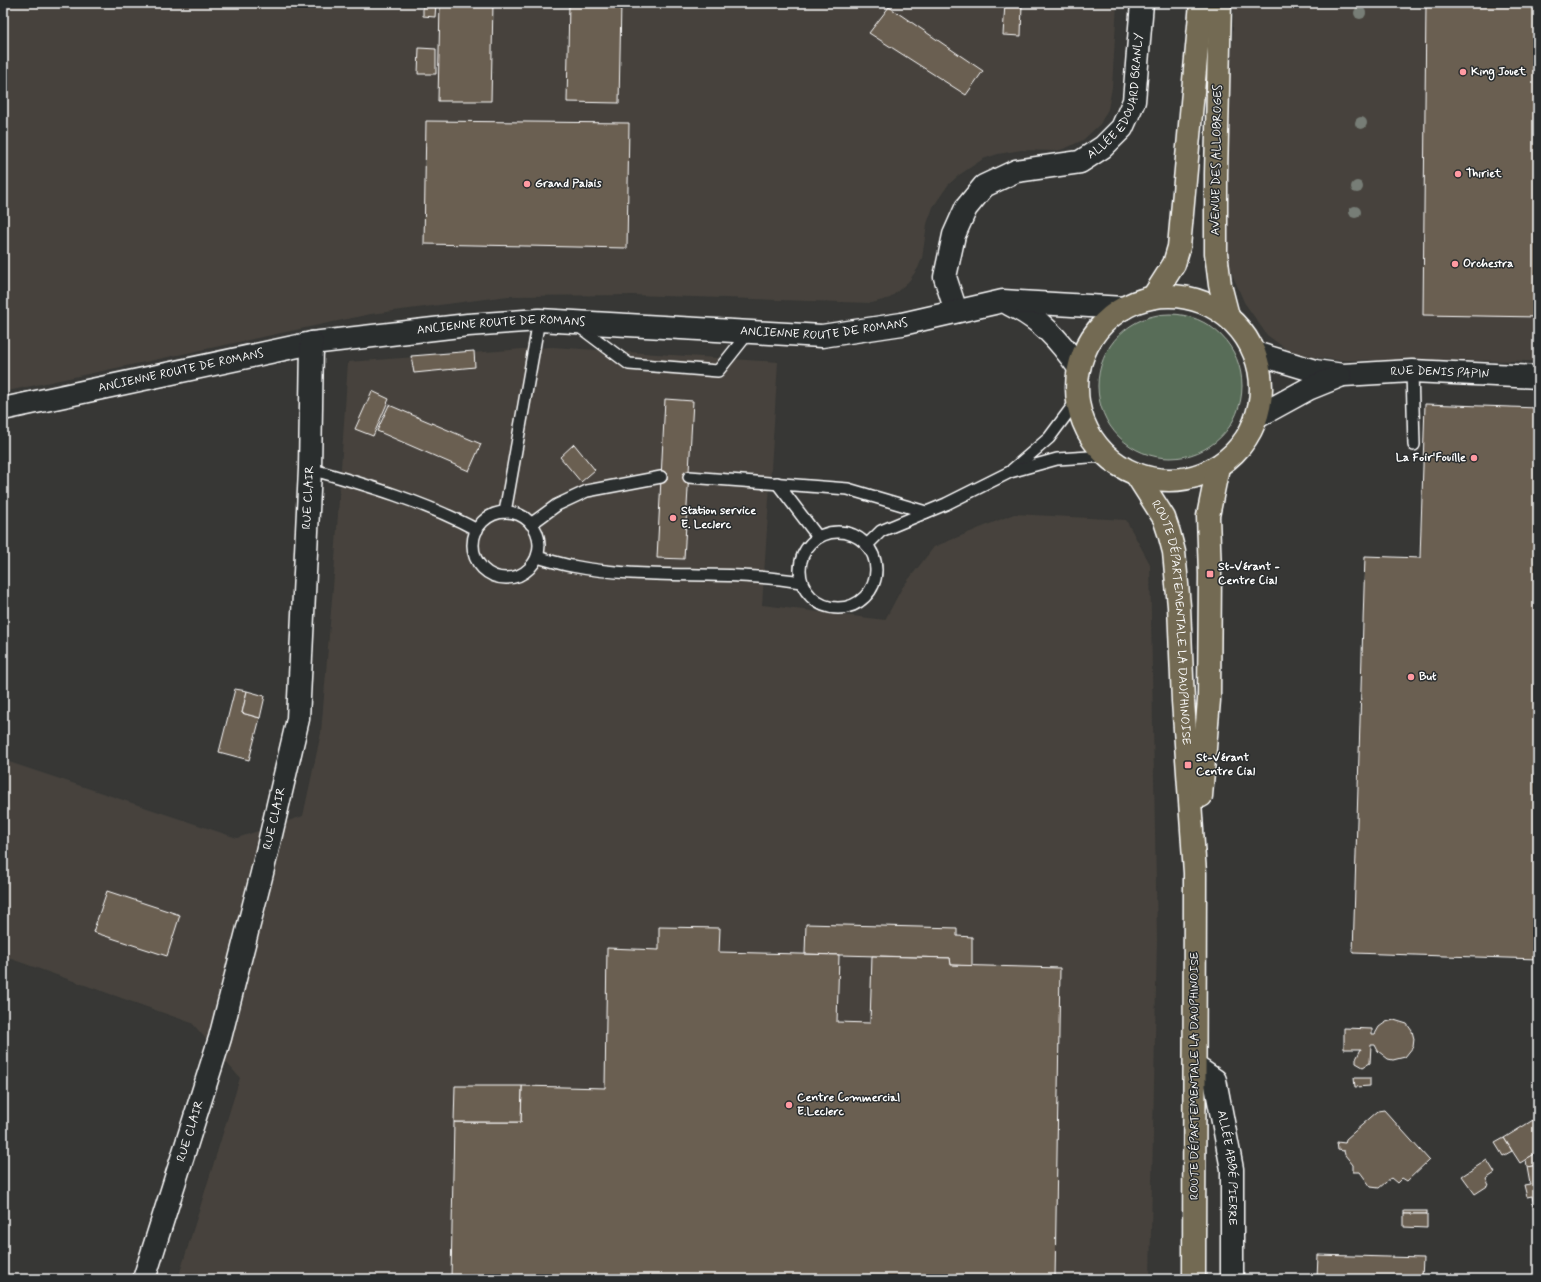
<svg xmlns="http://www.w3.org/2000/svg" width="1541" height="1282" font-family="Mynerve,sans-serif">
	<rect width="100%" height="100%" fill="#373735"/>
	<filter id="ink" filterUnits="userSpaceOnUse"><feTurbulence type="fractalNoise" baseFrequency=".025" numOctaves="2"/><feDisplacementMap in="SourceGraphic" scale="8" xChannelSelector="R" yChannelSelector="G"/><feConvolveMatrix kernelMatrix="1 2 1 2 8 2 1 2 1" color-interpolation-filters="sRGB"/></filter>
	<g filter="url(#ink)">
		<g fill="#47433d">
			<polygon points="3,3 1117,3 1112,87 1108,109 1100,124 1083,140 1066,148 1057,151 1021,150 998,154 983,159 959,175 948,185 933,207 927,224 922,258 918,268 909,281 890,298 872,303 634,295 508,296 371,314 3,392"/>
			<polygon points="1234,3 1538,3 1538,361 1336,360 1294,355 1267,335 1244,302 1229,267 1225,212"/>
			<polygon points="552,347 778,362 762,605 885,620 902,588 934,547 1014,514 1126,520 1150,564 1157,939 1150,1279 178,1279 240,1078 192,1023 3,956 3,760 237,838 303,816 321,733 334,575 348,362"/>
		</g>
		<circle fill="#596d58" stroke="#acb6ac" cx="1170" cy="386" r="72"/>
		<g fill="#6b5e51" stroke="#fff">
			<polygon points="423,3 436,3 435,17 423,16"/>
			<polygon points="440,3 493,3 491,101 438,101"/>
			<polygon points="569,3 621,3 619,103 567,102"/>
			<polygon points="1005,3 1022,3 1021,36 1003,35"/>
			<polygon points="1426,3 1538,3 1538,317 1423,315"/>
			<polygon points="889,7 983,71 966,95 869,33"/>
			<polygon points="419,48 436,49 436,74 418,74"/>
			<polygon points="426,121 629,123 627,248 424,244"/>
			<polygon points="3,242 5,242 4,296 3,296"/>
			<polygon points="474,351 475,367 414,373 411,356"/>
			<polygon points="372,391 389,399 373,436 355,429"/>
			<polygon points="665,399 693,401 684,559 657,558"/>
			<polygon points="1425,404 1538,408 1538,959 1353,953 1365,556 1420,558"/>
			<polygon points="389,405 481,444 469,471 377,431"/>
			<polygon points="574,444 595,470 581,482 560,457"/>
			<polygon points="235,689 247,691 242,713 260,718 249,760 219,752"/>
			<polygon points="247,691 265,696 260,718 242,713"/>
			<polygon points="107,891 180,915 167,956 93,932"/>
			<polygon points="806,924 957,928 957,936 972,937 972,966 951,965 950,958 805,954"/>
			<polygon points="659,927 720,928 719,952 839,955 837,1022 870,1023 872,956 950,958 951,965 1060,968 1055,1279 451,1279 454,1122 521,1122 522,1086 605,1088 607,948 659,950"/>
			<polygon points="1394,1020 1407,1024 1412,1031 1414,1039 1413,1047 1405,1057 1393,1060 1388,1059 1378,1051 1375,1045 1371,1045 1370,1063 1363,1067 1356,1063 1356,1059 1361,1049 1344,1049 1344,1028 1372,1029 1372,1034 1375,1034 1379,1027 1386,1022"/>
			<polygon points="1354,1078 1370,1078 1370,1086 1355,1087"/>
			<polygon points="455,1086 522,1086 521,1122 454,1122"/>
			<polygon points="1384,1110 1429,1160 1407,1181 1402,1178 1397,1183 1391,1178 1379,1188 1371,1187 1360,1172 1353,1172 1353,1165 1345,1155 1344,1151 1338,1150 1337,1142 1345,1143 1346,1139 1378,1111"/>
			<polygon points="1538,1117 1538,1152 1520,1163 1504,1138"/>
			<polygon points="1504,1138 1512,1151 1503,1156 1495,1143"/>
			<polygon points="1538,1152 1538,1165 1527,1167 1526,1159"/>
			<polygon points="1487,1160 1495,1173 1486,1179 1489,1185 1475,1194 1462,1176"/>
			<polygon points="1538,1165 1538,1212 1535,1212 1532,1196 1527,1197 1524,1185 1530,1184 1527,1167"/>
			<rect x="1404" y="1211" width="23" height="3"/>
			<polygon points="1404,1214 1427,1214 1427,1228 1404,1227"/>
			<polygon points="1318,1255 1423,1258 1422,1279 1317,1279"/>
		</g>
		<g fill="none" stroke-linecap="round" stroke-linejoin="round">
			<g stroke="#fff" stroke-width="14">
				<g id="service">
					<polyline points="577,325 629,364 718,371 749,332"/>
					<polyline points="1412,371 1414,445"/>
					<path d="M310 469C364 484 428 503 477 530"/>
					<polyline points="1012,470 1049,438 1078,399"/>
					<polyline points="689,477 848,489 926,512"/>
					<polyline points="777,483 818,537"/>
					<polyline points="505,512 539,320"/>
					<circle cx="506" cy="545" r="33"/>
					<polyline points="531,524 557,505 587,491 661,477"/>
					<circle cx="838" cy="570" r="38"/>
					<polyline points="868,544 881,531 946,504 1010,472 1057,459 1106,456"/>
					<path d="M537 557C548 560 560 564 572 566 647 581 725 569 801 582"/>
				</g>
			</g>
			<g stroke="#fff" stroke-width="25">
				<g id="minor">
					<path d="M1009 304C1042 320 1058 339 1079 368"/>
					<path id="s1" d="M956 311 945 277 954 235 966 208 984 186 1016 171 1080 162 1103 147 1122 128 1134 101 1142 3"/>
					<path id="s2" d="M3 409 312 343 468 325 539 320 822 336 902 324 1003 301 1124 308"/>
					<path id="s3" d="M1196 1067 1215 1080 1232 1169V1279"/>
					<path id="s4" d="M144 1279 220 1038 262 873 298 719 310 469 312 343"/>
				</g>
			</g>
			<g stroke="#fff" stroke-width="25">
				<g id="tertiary">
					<path id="s5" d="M1255 353 1315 371 1343 375 1412 371 1538 377"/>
					<polyline points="1257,417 1308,389 1340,376"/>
				</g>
			</g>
			<g stroke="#fff" stroke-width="25">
				<g id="primary">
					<polyline points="1220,3 1216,174 1216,253 1220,285 1228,316"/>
					<circle cx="1169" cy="388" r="92"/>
					<polyline points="1153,297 1174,264 1179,247 1201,3"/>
					<path id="s6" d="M1136 474 1164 518 1169 533 1174 552 1179 606 1183 701 1195 873 1194 1279"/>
					<polyline points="1201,796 1209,700 1210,574 1208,516 1218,467"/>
				</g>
			</g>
			<use href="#service" stroke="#2a2d2e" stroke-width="11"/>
			<use href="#minor" stroke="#2a2d2e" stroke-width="22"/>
			<use href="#tertiary" stroke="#2a2d2e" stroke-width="22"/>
			<use href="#primary" stroke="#736b52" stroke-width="22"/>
		</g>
		<g fill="#777d76">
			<circle cx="1360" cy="13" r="6"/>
			<circle cx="1361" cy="123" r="6"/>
			<circle cx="1357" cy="187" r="6"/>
			<circle cx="1355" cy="212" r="6"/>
		</g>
	</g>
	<g fill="#ff9aa2" stroke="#2a2d2e" stroke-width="1.5">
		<circle cx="1463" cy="72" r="4"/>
		<circle cx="1458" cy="174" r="4"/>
		<circle cx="527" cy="184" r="4"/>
		<circle cx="1455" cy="264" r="4"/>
		<circle cx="1474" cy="458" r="4"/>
		<circle cx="673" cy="518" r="4"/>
		<rect x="1206" y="570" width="8" height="8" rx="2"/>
		<circle cx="1411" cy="677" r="4"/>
		<rect x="1184" y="761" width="8" height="8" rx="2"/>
		<circle cx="789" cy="1105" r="4"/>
	</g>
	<g text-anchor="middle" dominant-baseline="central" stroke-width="3" stroke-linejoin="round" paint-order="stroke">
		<g font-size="12" font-weight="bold" fill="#fff" stroke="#2a2d2e" text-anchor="start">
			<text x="1471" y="72">King Jouet</text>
			<text x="1466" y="174">Thiriet</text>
			<text x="535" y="184">Grand Palais</text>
			<text x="1463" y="264">Orchestra</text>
			<text x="1466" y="458" text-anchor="end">La Foir'Fouille</text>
			<text x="681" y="511">Station service<tspan x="681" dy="14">E. Leclerc</tspan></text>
			<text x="1218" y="567">St-Vérant -<tspan x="1218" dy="14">Centre Cial</tspan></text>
			<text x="1419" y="677">But</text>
			<text x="1196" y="758">St-Vérant<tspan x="1196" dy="14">Centre Cial</tspan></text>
			<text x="797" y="1098">Centre Commercial<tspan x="797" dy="14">E.Leclerc</tspan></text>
		</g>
		<g font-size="12" fill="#fff" stroke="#2a2d2e">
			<text stroke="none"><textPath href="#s1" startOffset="318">ALLÉE EDOUARD BRANLY</textPath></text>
			<text transform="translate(1217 160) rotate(-89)">AVENUE DES ALLOBROGES</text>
			<text stroke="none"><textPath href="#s2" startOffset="830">ANCIENNE ROUTE DE ROMANS</textPath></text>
			<text stroke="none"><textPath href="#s2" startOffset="506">ANCIENNE ROUTE DE ROMANS</textPath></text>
			<text stroke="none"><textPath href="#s2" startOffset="182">ANCIENNE ROUTE DE ROMANS</textPath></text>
			<text stroke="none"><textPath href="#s5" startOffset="188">RUE DENIS PAPIN</textPath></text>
			<text stroke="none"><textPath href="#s4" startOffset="803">RUE CLAIR</textPath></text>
			<text stroke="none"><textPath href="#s6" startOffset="157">ROUTE DÉPARTEMENTALE LA DAUPHINOISE</textPath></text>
			<text stroke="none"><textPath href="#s4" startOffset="479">RUE CLAIR</textPath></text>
			<text transform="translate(1195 1076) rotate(-90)">ROUTE DÉPARTEMENTALE LA DAUPHINOISE</text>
			<text stroke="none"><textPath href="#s4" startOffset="155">RUE CLAIR</textPath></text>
			<text stroke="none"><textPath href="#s3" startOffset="112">ALLÉE ABBÉ PIERRE</textPath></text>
		</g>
	</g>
	<rect width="1541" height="1282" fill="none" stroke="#2a2d2e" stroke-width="16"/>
	<rect x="8" y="8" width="1525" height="1266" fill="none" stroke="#fff" stroke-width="1.5" filter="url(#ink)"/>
</svg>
